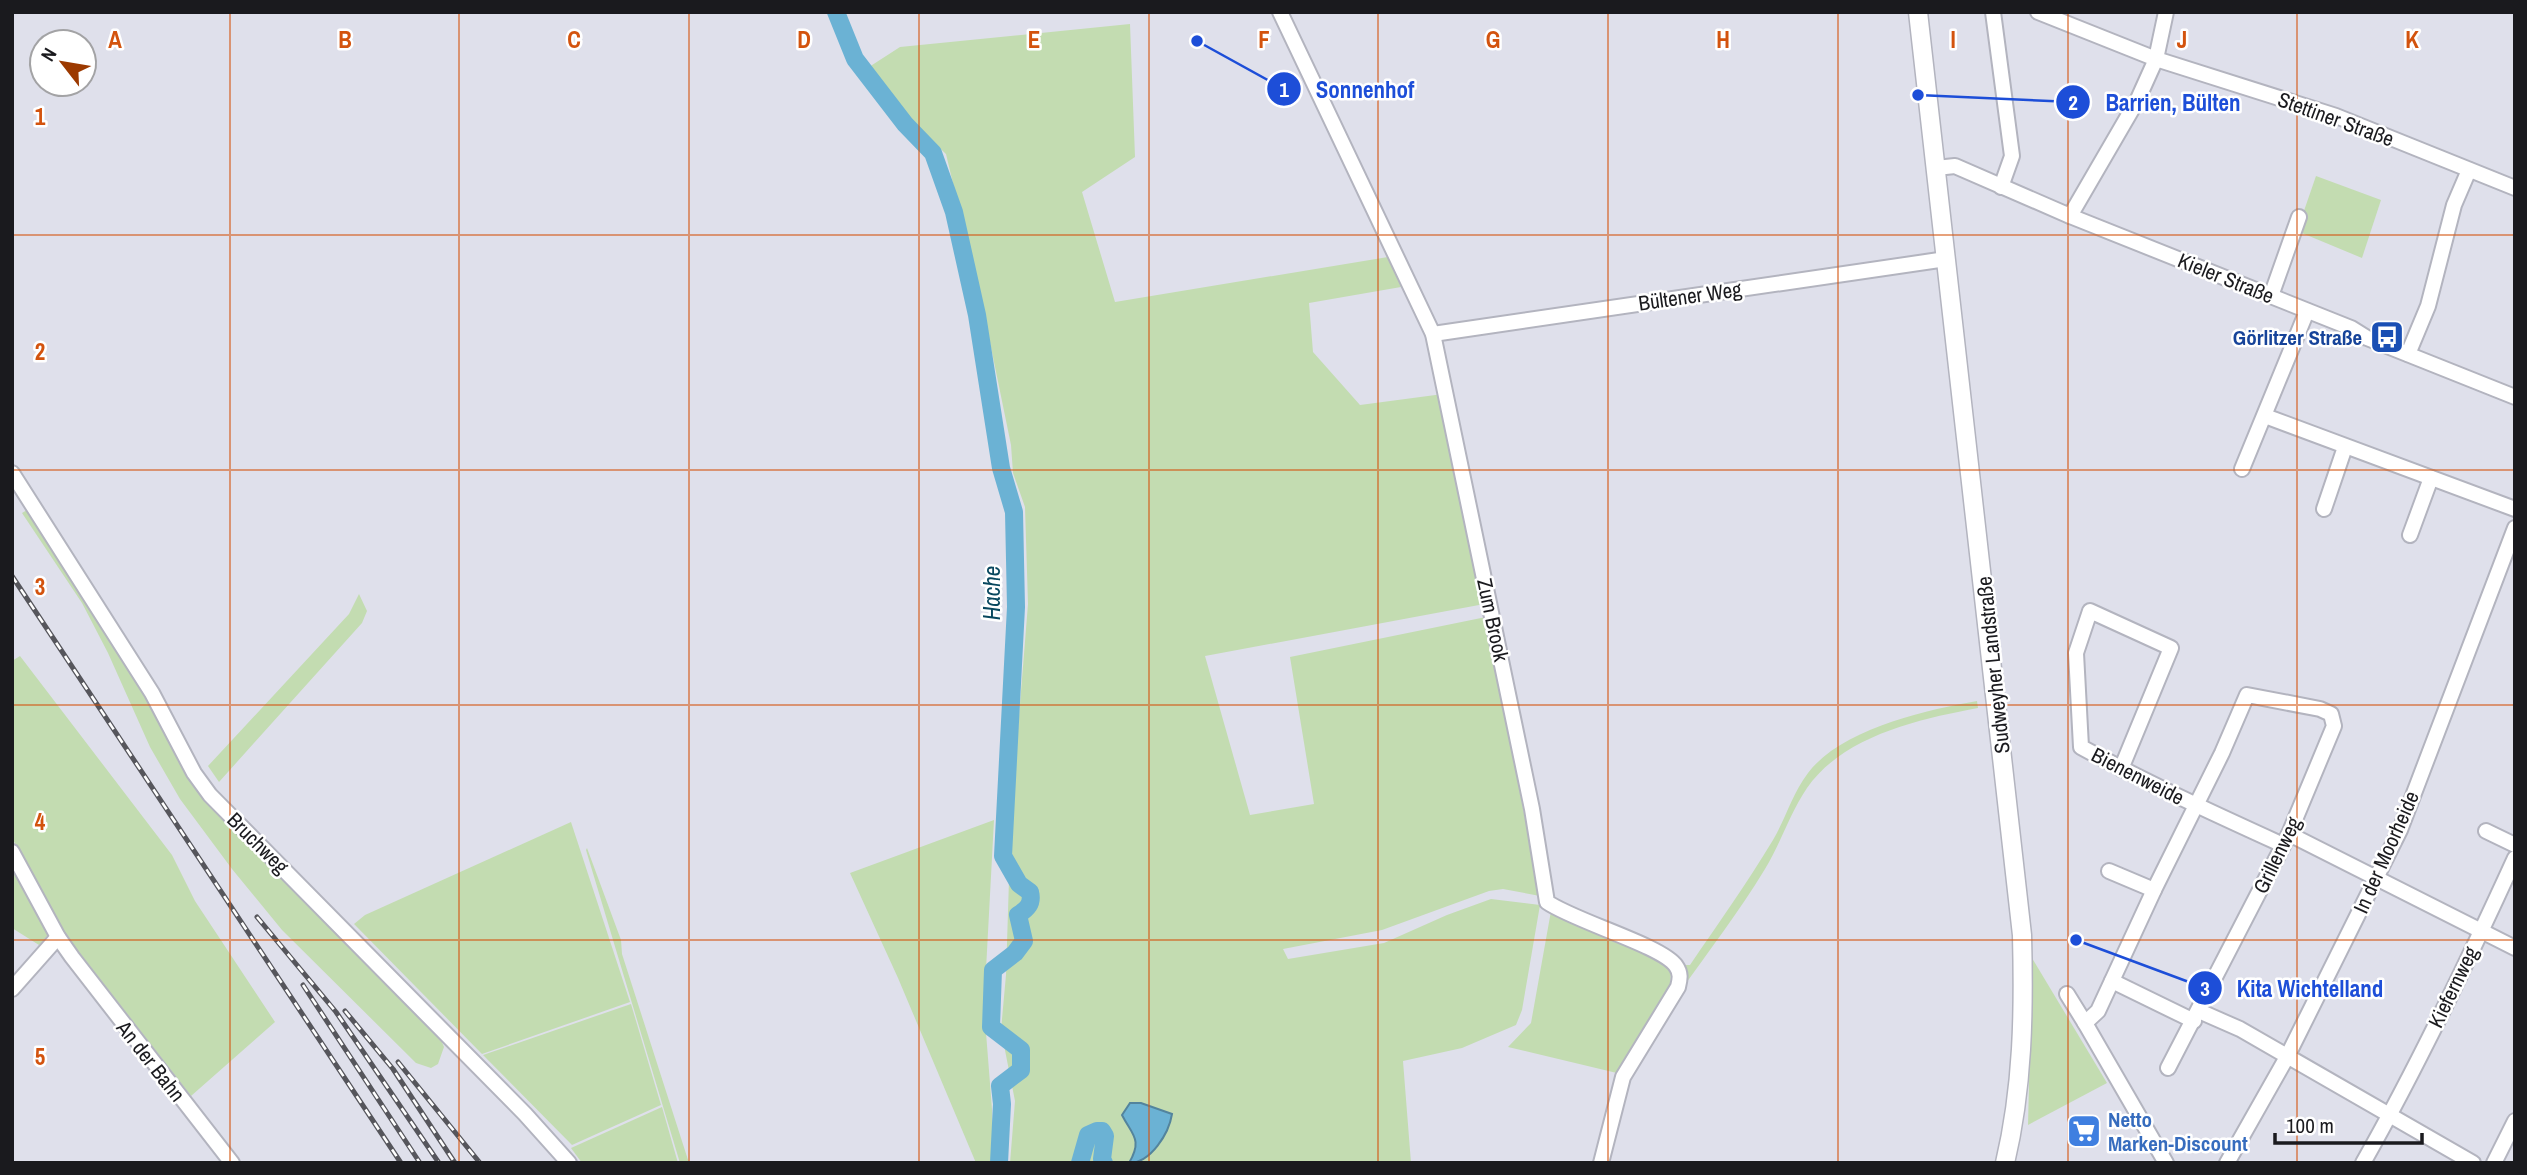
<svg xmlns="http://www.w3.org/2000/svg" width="2527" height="1175" font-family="'Archivo Narrow',sans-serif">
	<rect width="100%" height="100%" fill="#dfe0eb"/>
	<g fill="#c3dcb1">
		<polygon points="1130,24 1135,157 1082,192 1115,302 1388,257 1401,287 1309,303 1313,352 1360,405 1443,394 1483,602 1479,605 1205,656 1250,815 1314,804 1290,657 1486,617 1540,896 1503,889 1489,891 1382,930 1283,949 1288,959 1384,943 1447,915 1491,899 1540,905 1522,1010 1516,1025 1462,1048 1403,1061 1411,1163 1010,1163 1015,1101 1001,1030 1006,975 1011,816 1028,604 1025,507 1013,473 1011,445 985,318 946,154 911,121 869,67 900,47"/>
		<polygon points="2316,176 2381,200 2362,258 2297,231"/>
		<polygon points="32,507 102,618 190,774 438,1033 444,1047 438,1064 431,1068 416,1063 282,930 232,869 180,799 150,747 108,653 82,603 22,513"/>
		<polygon points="359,594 367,611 362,623 219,782 208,766 349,614"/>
		<polygon points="20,656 172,855 195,901 275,1022 191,1096 68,938 12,838 12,661"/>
		<path d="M1977 701 1978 708C1919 719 1843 736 1807 788 1790 813 1781 843 1765 869 1739 912 1708 952 1679 993L1683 965H1690C1718 924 1747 883 1773 840 1786 818 1792 794 1808 773 1841 729 1926 710 1977 701Z"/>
		<polygon points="994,820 984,1007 992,1109 993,1163 976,1163 898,978 850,873"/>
		<polygon points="571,822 630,1002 482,1054 354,924 365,915"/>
		<polygon points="587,848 621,940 622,954 689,1163 680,1163 586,850"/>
		<polygon points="12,866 47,926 47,936 39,945 12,928"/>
		<polygon points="1551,911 1660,959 1671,972 1670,987 1621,1074 1508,1047 1531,1023"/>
		<polygon points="2032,958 2107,1083 2028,1125"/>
		<polygon points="631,1004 661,1105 572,1145 483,1055"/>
		<polygon points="662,1107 678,1163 582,1163 571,1148"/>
	</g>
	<path fill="#6bb2d4" stroke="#53849d" stroke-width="2" d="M1130 1103H1141L1172 1114C1169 1133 1151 1163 1129 1163 1143 1139 1132 1135 1122 1115Z"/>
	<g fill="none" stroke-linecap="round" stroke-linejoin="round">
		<g stroke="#6bb2d4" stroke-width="18">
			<path d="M836 12 855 59 905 124 933 153 954 212 977 315 1001 468 1014 512 1016 607 1003 856 1019 884 1030 892C1033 904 1027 909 1018 915L1024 941 1015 953 993 970 991 1027 1021 1050V1070L1000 1086 1002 1104 999 1163"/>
			<polyline points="1080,1163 1088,1135 1097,1131 1102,1131 1105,1136 1102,1159 1104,1163"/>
		</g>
		<g stroke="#b3b4bf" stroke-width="18">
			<g id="minor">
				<path d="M1280 12 1433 334 1532 809 1547 902C1574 921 1663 946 1676 966 1681 973 1680 979 1678 987L1623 1077 1601 1163"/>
				<polyline points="1993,12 2012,156 2001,187"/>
				<polyline points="2038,12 2156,59 2336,116 2515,188"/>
				<polyline points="1936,168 1955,166 2070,216 2351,328 2367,338 2515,397"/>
				<polyline points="2070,216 2138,99 2156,59 2166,12"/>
				<polyline points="2271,296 2299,217"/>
				<polyline points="1433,334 1946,259"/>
				<polyline points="2408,354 2428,306 2454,205 2469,170"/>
				<polyline points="2265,416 2515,509"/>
				<polyline points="2242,469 2307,311"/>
				<polyline points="12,473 152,693 194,773 210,795 525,1114 569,1163"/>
				<polyline points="2324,509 2345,447"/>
				<polyline points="2410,535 2431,478"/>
				<path d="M2121 769 2171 648 2090 611 2076 653 2081 747C2147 783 2215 814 2283 845"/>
				<polyline points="2486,831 2515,845"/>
				<polyline points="2289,834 2515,948"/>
				<polyline points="12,852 58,937 72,957 232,1163"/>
				<polyline points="2109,871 2154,890"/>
				<polyline points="2112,981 2194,1021"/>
				<polyline points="12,989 58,937"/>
				<polyline points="2067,994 2085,1023 2166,1163"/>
				<polyline points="2199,1011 2240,1029 2473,1163"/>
				<polyline points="2085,1023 2098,1011 2154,890 2222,753 2247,695 2320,709 2331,714 2334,726 2289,834 2168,1068"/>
				<polyline points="2227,1163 2287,1057 2400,830 2515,528"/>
				<path d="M2363 1163C2419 1064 2468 961 2515 858"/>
				<polyline points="2494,1163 2515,1121"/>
			</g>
		</g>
		<g stroke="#b3b4bf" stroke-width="21">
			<path id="major" d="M1918 12 2022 935C2024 1012 2023 1087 2005 1163"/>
		</g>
		<use href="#minor" stroke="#fff" stroke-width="14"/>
		<use href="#major" stroke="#fff" stroke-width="18"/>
		<g stroke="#56565c" stroke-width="5">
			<g id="rail">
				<polyline points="12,576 401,1163"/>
				<polyline points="257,917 336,1012 439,1163"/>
				<polyline points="303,985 420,1163"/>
				<polyline points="345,1011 393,1069 455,1163"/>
				<polyline points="398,1062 480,1163"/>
			</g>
		</g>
		<use href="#rail" stroke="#fff" stroke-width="2.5" stroke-dasharray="8" stroke-linecap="butt"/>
	</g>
	<path fill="none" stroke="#d3530e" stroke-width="2" stroke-opacity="0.55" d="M230 12V1163M459 12V1163M689 12V1163M919 12V1163M1149 12V1163M1378 12V1163M1608 12V1163M1838 12V1163M2068 12V1163M2297 12V1163M12 235H2515M12 470H2515M12 705H2515M12 940H2515"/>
	<defs>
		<g id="bus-square" transform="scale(1.75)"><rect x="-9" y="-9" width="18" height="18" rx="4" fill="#1a4fb4" stroke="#fff"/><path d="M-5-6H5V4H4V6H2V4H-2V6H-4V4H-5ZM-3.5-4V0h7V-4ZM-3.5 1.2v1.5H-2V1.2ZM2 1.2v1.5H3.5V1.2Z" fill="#fff"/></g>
		<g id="supermarket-square" transform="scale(1.75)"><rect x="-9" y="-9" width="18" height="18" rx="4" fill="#3f7fe0" stroke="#fff"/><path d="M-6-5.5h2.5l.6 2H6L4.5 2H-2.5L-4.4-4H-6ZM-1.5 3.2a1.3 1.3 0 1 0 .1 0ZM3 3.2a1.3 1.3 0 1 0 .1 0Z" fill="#fff"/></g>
	</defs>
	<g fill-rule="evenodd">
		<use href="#bus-square" x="2387" y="337"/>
		<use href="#supermarket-square" x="2084" y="1131"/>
	</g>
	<g text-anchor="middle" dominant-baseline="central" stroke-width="5" stroke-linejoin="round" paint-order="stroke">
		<g font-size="21" fill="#1a1a1e" stroke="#fff">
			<text transform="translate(2336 119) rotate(20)">Stettiner Straße</text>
			<text transform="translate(2226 278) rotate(22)">Kieler Straße</text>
			<text transform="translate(1690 296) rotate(-8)">Bültener Weg</text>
			<text transform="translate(1493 620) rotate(78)">Zum Brook</text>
			<text transform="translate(1993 665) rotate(-96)">Sudweyher Landstraße</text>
			<text transform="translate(2138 776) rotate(27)">Bienenweide</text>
			<text transform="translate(258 843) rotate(45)">Bruchweg</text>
			<text transform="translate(2386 852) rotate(-66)">In der Moorheide</text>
			<text transform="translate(2277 855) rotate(-64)">Grillenweg</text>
			<text transform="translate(2453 987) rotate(-64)">Kiefernweg</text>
			<text transform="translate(151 1061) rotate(52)">An der Bahn</text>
		</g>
		<g font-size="21" font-weight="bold" fill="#164399" stroke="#fff" text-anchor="end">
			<text x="2362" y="337">Görlitzer Straße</text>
		</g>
		<g font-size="21" font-weight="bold" fill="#366cbe" stroke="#fff" text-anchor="start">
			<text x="2108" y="1119">Netto<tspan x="2108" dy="24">Marken-Discount</tspan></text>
		</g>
		<g font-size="23" font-style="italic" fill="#08475e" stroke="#fff">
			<text transform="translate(991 593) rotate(-90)">Hache</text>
		</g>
	</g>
	<g font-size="23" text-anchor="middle" font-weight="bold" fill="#d3530e" stroke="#fff" stroke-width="5" stroke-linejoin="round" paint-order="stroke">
		<text x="115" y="48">A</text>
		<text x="345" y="48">B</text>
		<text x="574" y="48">C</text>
		<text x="804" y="48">D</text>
		<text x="1034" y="48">E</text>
		<text x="1264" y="48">F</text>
		<text x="1493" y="48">G</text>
		<text x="1723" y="48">H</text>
		<text x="1953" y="48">I</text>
		<text x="2182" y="48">J</text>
		<text x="2412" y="48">K</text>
		<text x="40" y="125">1</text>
		<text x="40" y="360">2</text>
		<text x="40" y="595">3</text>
		<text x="40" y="830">4</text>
		<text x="40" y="1065">5</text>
	</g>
	<path fill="none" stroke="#1d4ed8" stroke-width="2.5" d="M1197 41L1284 89M1918 95L2073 102M2076 940L2205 988"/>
	<g fill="#1d4ed8" stroke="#fff" stroke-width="2.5">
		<circle cx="1197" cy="41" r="7"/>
		<circle cx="1918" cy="95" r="7"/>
		<circle cx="2076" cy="940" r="7"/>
		<circle cx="1284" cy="89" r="18"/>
		<circle cx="2073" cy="102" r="18"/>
		<circle cx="2205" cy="988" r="18"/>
	</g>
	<g font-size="21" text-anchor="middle" font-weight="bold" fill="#fff">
		<text x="1284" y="97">1</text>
		<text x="2073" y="110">2</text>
		<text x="2205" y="996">3</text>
	</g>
	<g font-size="23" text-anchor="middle" font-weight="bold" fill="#1d4ed8" stroke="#fff" stroke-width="5" stroke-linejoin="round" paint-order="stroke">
		<text x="1365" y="98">Sonnenhof</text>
		<text x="2173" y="111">Barrien, Bülten</text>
		<text x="2310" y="997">Kita Wichtelland</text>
	</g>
	<rect width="2527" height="1175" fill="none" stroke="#1a1a1e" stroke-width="28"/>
	<g transform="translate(63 63) rotate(301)"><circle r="33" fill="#ffffff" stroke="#a3a3a5" stroke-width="2"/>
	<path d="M0-5L12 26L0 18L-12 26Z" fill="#9c3900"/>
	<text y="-10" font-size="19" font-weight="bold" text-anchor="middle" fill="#1a1a1e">N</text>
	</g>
	<path d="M2275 1133v10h147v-10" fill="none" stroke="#1a1a1e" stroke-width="3.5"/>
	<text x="2286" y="1133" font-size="21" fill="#1a1a1e" stroke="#ffffff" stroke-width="5" paint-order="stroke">100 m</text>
</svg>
